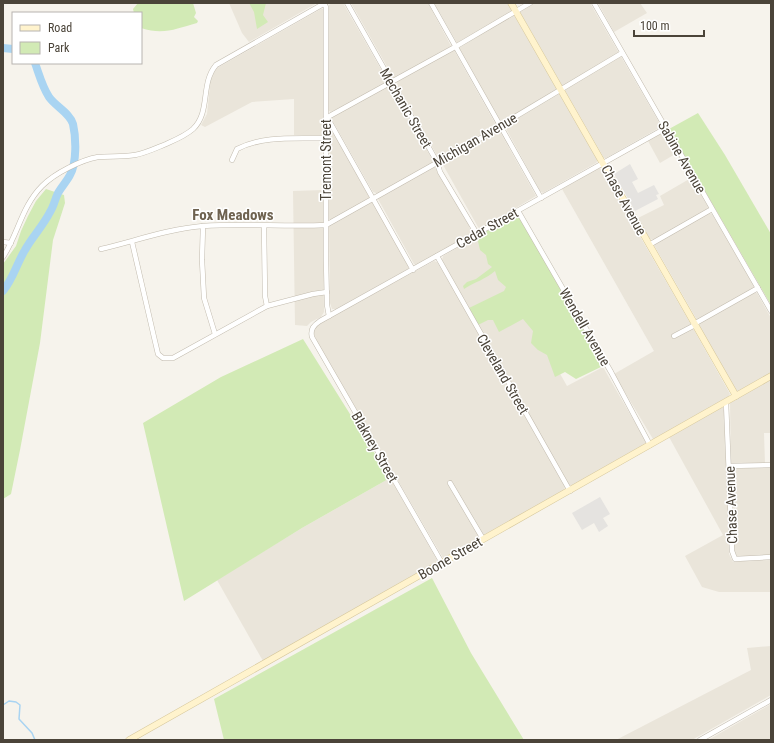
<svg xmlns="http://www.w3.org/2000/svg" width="774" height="743" font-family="'Roboto Condensed',sans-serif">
	<rect width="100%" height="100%" fill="#f6f3ec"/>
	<g fill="#eae5da">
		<polygon points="229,3 317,3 249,42 242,33"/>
		<polygon points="332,3 343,3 387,80 385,84 331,112 328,110 329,5"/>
		<polygon points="351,3 428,3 451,46 394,79"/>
		<polygon points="434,3 508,3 513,11 457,43"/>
		<polygon points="533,3 590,3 660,124 659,128 606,158 604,158 520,12"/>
		<polygon points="598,3 640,3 647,13 614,32"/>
		<polygon points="321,9 323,9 323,135 294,135 294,99 252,102 205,127 201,125 207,114 211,76 217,68"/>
		<polygon points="512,15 514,15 558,90 503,122 500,121 459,48"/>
		<polygon points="453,50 454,50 496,125 442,158 439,159 398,87 397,82"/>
		<polygon points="388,85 390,85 433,161 432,163 378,194 376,193 373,192 331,118"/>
		<polygon points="559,93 598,160 596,163 543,193 540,191 504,125"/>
		<polygon points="329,128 331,128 369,197 369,199 331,220 329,219"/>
		<polygon points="499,130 536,196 480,229 478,227 442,163"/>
		<polygon points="663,132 666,133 677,153 660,163 648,141"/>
		<polygon points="435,167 469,225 471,233 469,236 416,265 414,264 378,199 378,197"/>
		<polygon points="599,168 601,169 690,323 730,394 728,397 655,439 653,439 614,374 654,351 562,189"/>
		<polygon points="691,178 708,207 707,209 654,240 650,239 638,218 664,205 660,196"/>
		<polygon points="323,190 324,312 321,317 311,322 307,326 295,325 293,191"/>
		<polygon points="371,202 373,202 408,266 408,269 336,309 332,309 330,303 329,225"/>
		<polygon points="709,213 712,214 754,286 753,289 697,320 654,245 655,244"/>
		<polygon points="481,234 567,386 603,367 646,442 645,445 572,486 569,485 442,260 443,256"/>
		<polygon points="434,261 437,262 452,287 565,487 564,491 443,558 318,343 313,332 314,328 322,322"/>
		<polygon points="754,293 757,293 771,318 771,373 739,392 735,390 699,325 700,323"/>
		<polygon points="771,379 771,433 764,433 765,464 731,465 730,403"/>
		<polygon points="720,408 723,408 724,410 728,470 729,554 733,562 735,562 741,561 771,560 771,595 771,592 719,592 702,587 685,556 723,535 669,437"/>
		<polygon points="771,467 771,556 737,556 734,552 732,469"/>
		<polygon points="390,478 437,560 436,564 263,661 217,580 302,528"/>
		<polygon points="771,646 771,695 692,740 616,740 751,670 747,648"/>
		<polygon points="771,704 771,740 708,740"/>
	</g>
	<g fill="#d2eab5">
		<path d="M138 3 154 4 155 3H193L196 13 194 17 198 21 197 23C176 29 163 35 141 28V13H134L133 9Z"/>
		<polygon points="249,3 266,3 263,15 268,22 257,29 254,12"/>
		<polygon points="698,113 725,155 771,234 771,305 669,129"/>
		<polygon points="46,189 64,195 65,203 53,240 40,343 20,450 11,494 3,499 3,264 16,246 21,231 28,216 36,201"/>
		<path d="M514 215 519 217 557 282 603 366 576 379 565 372 555 377 547 355 538 350 531 343 533 331 523 319 499 332 493 320H488L478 325 469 308 504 291 506 287 498 280 495 271C486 279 475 282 464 289L463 286 467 282 476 279 492 267 488 264 486 255 480 250 477 237Z"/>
		<polygon points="303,339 390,478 302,528 184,601 143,423 221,377"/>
		<polygon points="432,578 471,653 524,740 224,740 214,699"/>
	</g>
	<g fill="#e5e3e0">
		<polygon points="630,164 638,179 632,182 638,193 654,185 659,194 656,195 658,199 635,211 614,174"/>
		<polygon points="600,497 610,514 603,518 608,526 599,532 594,523 582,530 572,513"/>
	</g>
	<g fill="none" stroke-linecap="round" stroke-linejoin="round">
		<polyline stroke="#a9d4f2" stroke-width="1.5" points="3,705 9,701 16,702 20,705 19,719 32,733 35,740"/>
		<g stroke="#a9d4f2" stroke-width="8">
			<polyline points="3,48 13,49"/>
			<path d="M3 291C13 279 17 263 25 250 32 237 43 226 50 212 54 206 55 199 58 193 62 186 67 181 70 175 77 163 76 137 73 124 70 113 55 106 49 97 42 86 39 74 35 63"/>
		</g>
		<g stroke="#c2bbae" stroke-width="5.5">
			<g id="street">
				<polyline points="347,3 437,162 440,172 477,234"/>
				<polyline points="431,3 541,198"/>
				<polyline points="594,3 771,311"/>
				<polyline points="324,4 326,7 326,260 327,305 329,316"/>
				<path d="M232 160 237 149C264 135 296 139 326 138"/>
				<polyline points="518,211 611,372 650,445"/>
				<polyline points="203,226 202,260 204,298 215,334"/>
				<polyline points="264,226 265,296 267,306"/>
				<polyline points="3,242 11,243"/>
				<polyline points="132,242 154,337 158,354 163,358 173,358 267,306 313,294 327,292"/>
				<polyline points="649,245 712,209"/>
				<path d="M101 249C135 241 168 229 203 226 244 223 285 227 326 225L497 129 503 124 622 53"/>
				<polyline points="437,256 570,491"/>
				<path d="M3 257C18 234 22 206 42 186 55 173 81 160 98 157 110 156 123 157 135 155 146 153 156 148 166 144 175 140 185 136 193 129 211 112 200 84 216 65L325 3"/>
				<polyline points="413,270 331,124 326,118 455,47 530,3"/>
				<polyline points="694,324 758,288"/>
				<polyline points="674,336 695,325"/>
				<polyline points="726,402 732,551 735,559 771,557"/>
				<polyline points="729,466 771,465"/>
				<polyline points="450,483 483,539"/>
				<path d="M442 563 312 337C310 329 314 325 320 321L666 128"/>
				<polyline points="700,740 771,700"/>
			</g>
		</g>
		<g stroke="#d6c79b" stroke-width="7">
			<g id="secondary">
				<polyline points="511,3 736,396"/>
				<polyline points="129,740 771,376"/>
			</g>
		</g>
		<use href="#street" stroke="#fff" stroke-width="4.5"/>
		<use href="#secondary" stroke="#fff3cd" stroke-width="6"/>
	</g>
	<g text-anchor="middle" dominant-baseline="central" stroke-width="3" stroke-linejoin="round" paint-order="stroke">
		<g font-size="14" fill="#4b4439" stroke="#fff">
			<text transform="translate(406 108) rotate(60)">Mechanic Street</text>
			<text transform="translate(475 140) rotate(-30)">Michigan Avenue</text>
			<text transform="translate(682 157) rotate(60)">Sabine Avenue</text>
			<text transform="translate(326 160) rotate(-90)">Tremont Street</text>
			<text transform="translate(624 200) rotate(61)">Chase Avenue</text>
			<text transform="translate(487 228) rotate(-29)">Cedar Street</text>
			<text transform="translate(585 327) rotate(60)">Wendell Avenue</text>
			<text transform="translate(503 374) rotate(60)">Cleveland Street</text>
			<text transform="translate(375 447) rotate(60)">Blakney Street</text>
			<text transform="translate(731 505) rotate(-92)">Chase Avenue</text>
			<text transform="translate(450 558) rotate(-30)">Boone Street</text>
		</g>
		<g font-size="15" font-weight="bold" fill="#6e6250" stroke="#fff">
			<text x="233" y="215">Fox Meadows</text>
		</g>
	</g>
	<rect width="774" height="743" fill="none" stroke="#4b4439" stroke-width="8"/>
	<rect x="12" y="12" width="130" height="52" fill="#ffffff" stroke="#b7b4b0"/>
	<rect x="20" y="25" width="20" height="6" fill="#fff3cd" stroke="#b7b4b0"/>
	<text x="48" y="32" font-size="12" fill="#4b4439">Road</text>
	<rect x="20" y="42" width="20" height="12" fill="#d2eab5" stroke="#b7b4b0"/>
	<text x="48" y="52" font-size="12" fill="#4b4439">Park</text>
	<path d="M634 30v6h70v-6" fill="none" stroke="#4b4439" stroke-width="2"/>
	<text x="640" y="30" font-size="12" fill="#4b4439" stroke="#ffffff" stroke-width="3" paint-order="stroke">100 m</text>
</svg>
